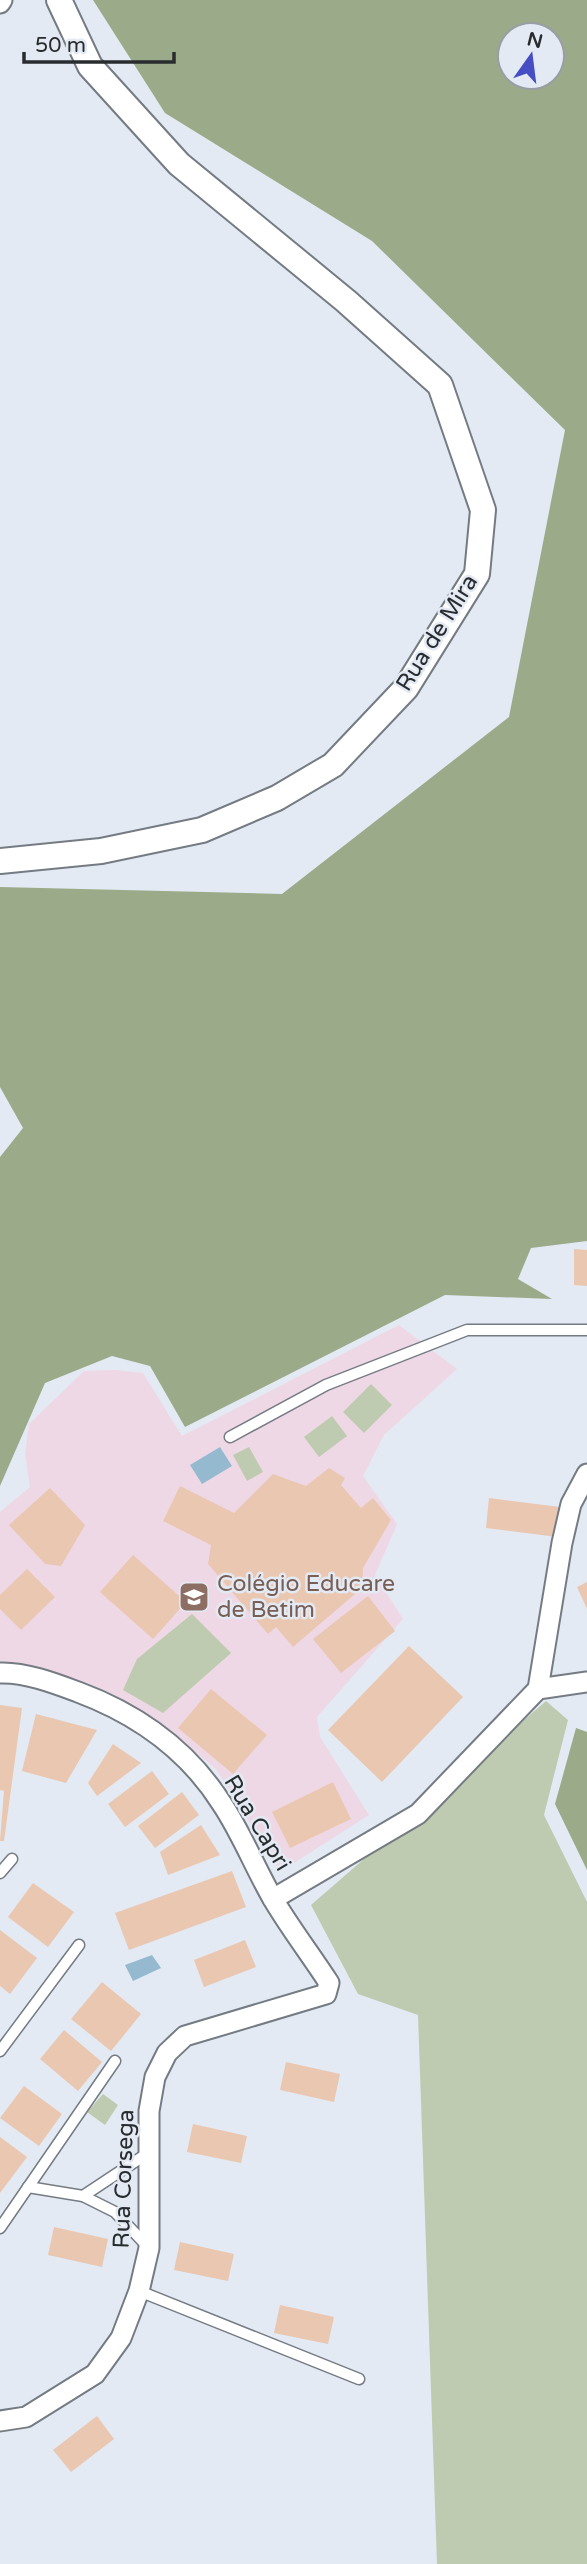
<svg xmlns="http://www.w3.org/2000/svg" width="587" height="2564" font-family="'Varela Round',sans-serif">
	<rect width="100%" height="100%" fill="#e3eaf3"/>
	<polygon fill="#efd8e5" points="399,1325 457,1369 384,1435 363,1476 397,1524 375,1575 403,1619 317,1717 320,1737 369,1815 280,1872 216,1769 160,1724 88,1683 0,1661 0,1512 30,1487 25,1454 29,1424 84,1371 115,1370 143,1373 182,1436"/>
	<g fill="#becbb0">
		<polygon points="371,1384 392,1405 364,1433 343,1412"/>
		<polygon points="332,1416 347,1436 319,1457 304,1437"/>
		<polygon points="249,1447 263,1472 247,1481 233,1455"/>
		<polygon points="192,1614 231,1653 163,1713 123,1690 137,1659"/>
		<polygon points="546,1701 568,1720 544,1815 587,1902 587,2564 437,2564 418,2015 358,1994 311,1905"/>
		<polygon points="103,2094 118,2105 105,2125 87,2112"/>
	</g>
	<g fill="#9baa89" fill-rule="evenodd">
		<path d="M93 0H587V1241L531 1248 518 1279 552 1299 445 1295 185 1427 150 1366 112 1356 45 1383 0 1486V1157L23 1128 0 1087V887L282 894 509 717 565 430 372 241 165 113ZM552 35V77H510V35Z"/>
		<polygon points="576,1728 587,1732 587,1870 555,1804"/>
	</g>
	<g fill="#95bad0">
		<polygon points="220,1447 232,1466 202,1484 190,1465"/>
		<polygon points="152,1955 161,1968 133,1981 125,1965"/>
	</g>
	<g fill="#eac7b1">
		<polygon points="574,1249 587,1250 587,1286 574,1285"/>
		<polygon points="329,1468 345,1478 341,1485 361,1508 373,1498 391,1520 363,1568 362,1588 293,1647 276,1627 268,1634 208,1564 211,1545 163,1521 180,1486 234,1513 273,1474 306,1486"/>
		<polygon points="50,1488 85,1525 61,1566 45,1564 9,1525"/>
		<polygon points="489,1498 560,1507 557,1537 486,1528"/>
		<polygon points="133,1555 186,1602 153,1639 100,1592"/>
		<polygon points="27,1569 55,1597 21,1630 0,1609 0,1595"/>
		<polygon points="587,1582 587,1609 577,1587"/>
		<polygon points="368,1596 395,1631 341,1673 313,1639"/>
		<polygon points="409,1646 463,1697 382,1782 328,1730"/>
		<polygon points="211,1689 267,1735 233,1774 178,1728"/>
		<polygon points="0,1705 22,1708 4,1841 0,1841 4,1791 0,1790"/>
		<polygon points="36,1714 97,1730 66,1783 22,1771"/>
		<polygon points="113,1744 141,1763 97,1796 88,1783"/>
		<polygon points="152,1771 169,1794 125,1827 108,1804"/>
		<polygon points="333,1782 351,1819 290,1848 272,1812"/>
		<polygon points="182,1792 199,1815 155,1848 138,1826"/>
		<polygon points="201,1825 220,1855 168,1875 160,1852"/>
		<polygon points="232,1871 246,1907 129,1950 115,1913"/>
		<polygon points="33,1883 74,1912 48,1947 8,1917"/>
		<polygon points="0,1930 37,1958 10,1994 0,1986"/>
		<polygon points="245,1940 256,1967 204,1987 194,1960"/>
		<polygon points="102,1982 141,2014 111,2051 71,2019"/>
		<polygon points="64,2030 102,2062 78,2091 40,2059"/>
		<polygon points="286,2062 340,2074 334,2102 280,2090"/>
		<polygon points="24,2086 62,2114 39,2146 0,2118"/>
		<polygon points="193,2124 247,2136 241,2163 187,2152"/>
		<polygon points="0,2137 27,2157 0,2193"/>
		<polygon points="54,2227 108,2239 102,2267 48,2255"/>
		<polygon points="180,2242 234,2254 228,2281 174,2270"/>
		<polygon points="280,2305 334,2317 328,2344 274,2333"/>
		<polygon points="97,2416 114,2439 71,2472 53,2450"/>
	</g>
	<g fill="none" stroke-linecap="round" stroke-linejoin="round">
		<g stroke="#757b83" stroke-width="13">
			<g id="service">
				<polyline points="230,1437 326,1385 467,1330 587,1330"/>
				<polyline points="0,1873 12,1859"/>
				<polyline points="0,2051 79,1945"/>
				<polyline points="28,2187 83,2196 148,2153"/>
				<polyline points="83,2196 115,2212 148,2247"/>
				<polyline points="0,2228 115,2061"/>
				<polyline points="139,2291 359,2379"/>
			</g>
		</g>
		<g stroke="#757b83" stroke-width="23">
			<g id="minor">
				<polyline points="0,3 2,0"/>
				<path d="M0 1673C25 1672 54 1683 78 1692 137 1714 188 1750 222 1804 242 1834 255 1868 273 1899 290 1928 311 1955 329 1983L326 1994 185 2036 167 2053 155 2077 149 2111V2248L139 2291 121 2338 95 2374 26 2417 0 2421"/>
				<polyline points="538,1689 587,1682"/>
				<polyline points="273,1899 418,1814 538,1689 562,1543 571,1504 587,1474"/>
			</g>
		</g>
		<g stroke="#757b83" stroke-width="28">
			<polyline id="tertiary" points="0,861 101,851 202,830 277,798 333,765 406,688 477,574 483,510 440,385 346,301 179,164 90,66 59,0"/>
		</g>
		<use href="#service" stroke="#fff" stroke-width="10"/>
		<use href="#minor" stroke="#fff" stroke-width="19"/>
		<use href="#tertiary" stroke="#fff" stroke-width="24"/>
	</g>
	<defs>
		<g id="school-square" transform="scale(1.575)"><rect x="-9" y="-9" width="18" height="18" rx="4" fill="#8d6e63" stroke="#e3eaf3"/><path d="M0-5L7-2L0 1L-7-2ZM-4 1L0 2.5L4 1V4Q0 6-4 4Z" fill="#fff"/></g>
	</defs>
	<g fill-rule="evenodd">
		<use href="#school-square" x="194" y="1597"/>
	</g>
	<g text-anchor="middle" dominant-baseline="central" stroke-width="5" stroke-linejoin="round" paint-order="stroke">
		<g font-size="23" fill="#292c2f" stroke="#e3eaf3">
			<text transform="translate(437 633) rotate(-58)">Rua de Mira</text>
			<text transform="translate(257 1823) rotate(59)">Rua Capri</text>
			<text transform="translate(124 2179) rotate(-88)">Rua Corsega</text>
		</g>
		<g font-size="23" fill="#785e54" stroke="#e3eaf3" text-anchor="start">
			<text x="217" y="1584">Colégio Educare<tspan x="217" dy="26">de Betim</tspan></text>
		</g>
	</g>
	<g transform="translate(531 56) rotate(14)"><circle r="33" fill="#e3eaf3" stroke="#999ea5" stroke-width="2"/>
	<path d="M0-5L12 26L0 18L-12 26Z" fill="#464ec3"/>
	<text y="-10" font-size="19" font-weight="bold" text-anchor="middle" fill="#292c2f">N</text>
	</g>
	<path d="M24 52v10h150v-10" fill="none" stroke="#292c2f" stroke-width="3.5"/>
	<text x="35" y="52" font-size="21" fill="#292c2f" stroke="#e3eaf3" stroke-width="5" paint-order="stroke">50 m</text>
</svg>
